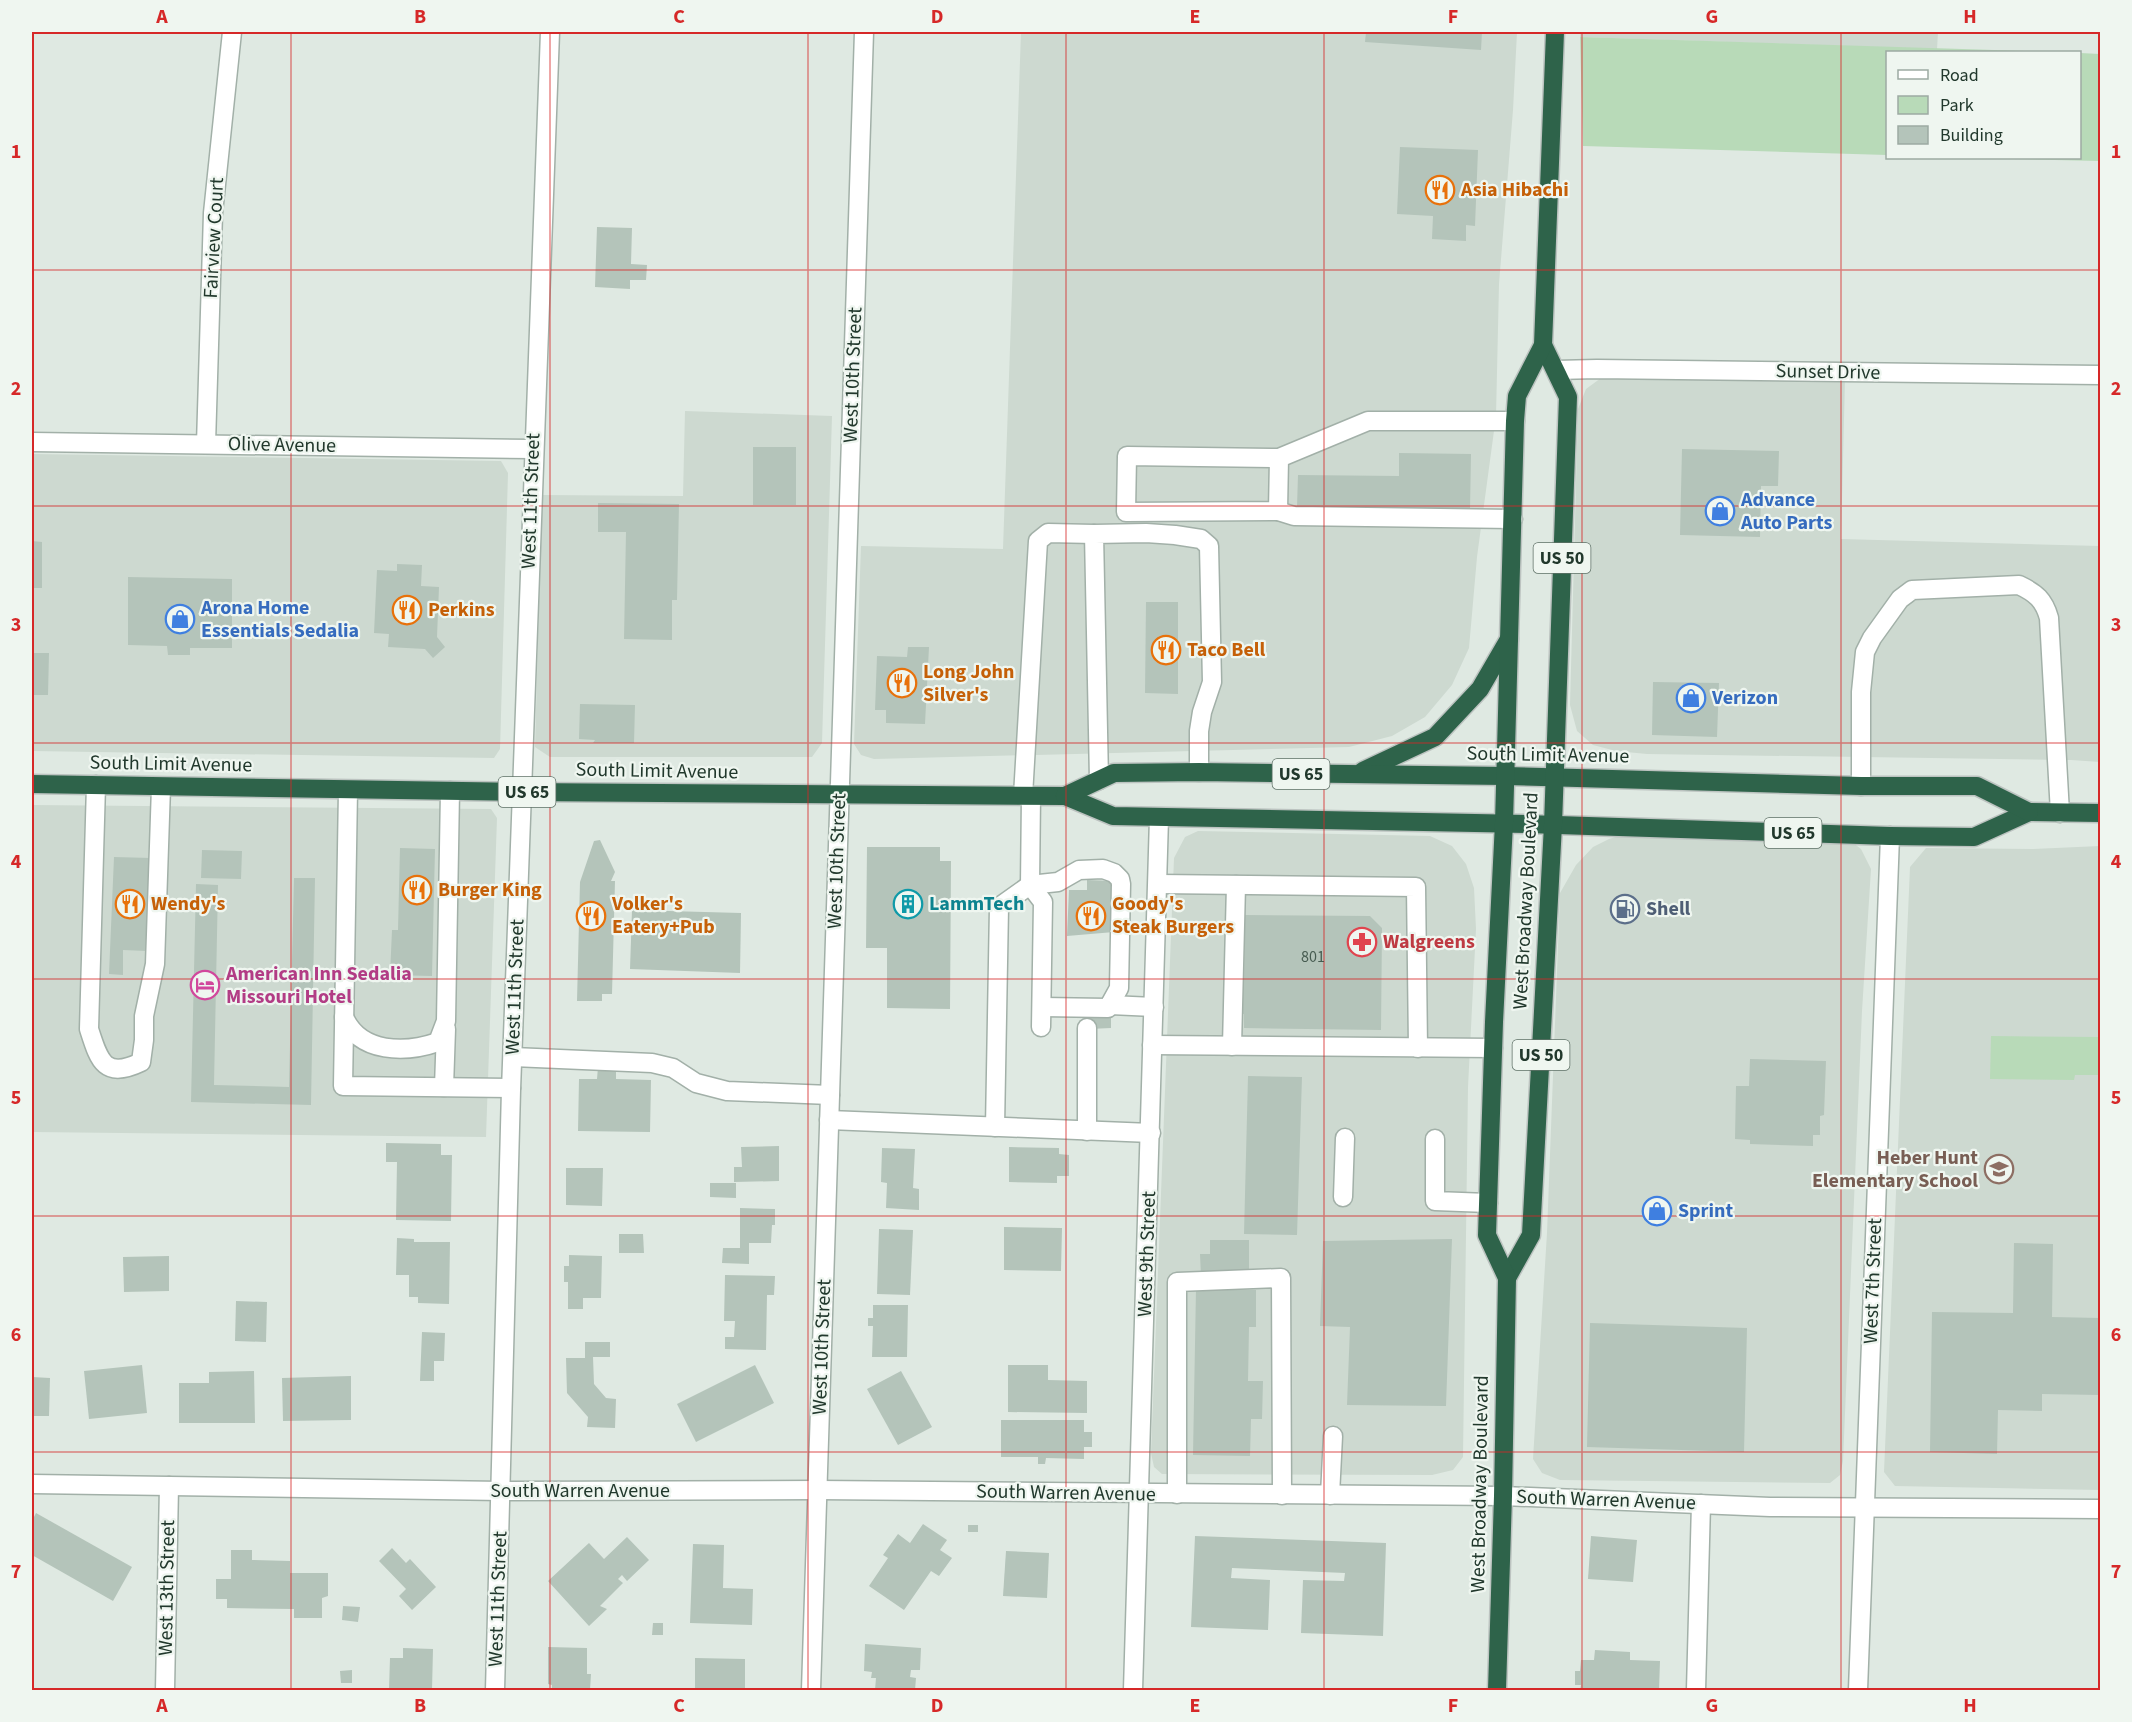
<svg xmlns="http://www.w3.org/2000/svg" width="2132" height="1722" font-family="'Source Sans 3',sans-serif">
	<rect width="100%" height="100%" fill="#dfe9e2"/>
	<g fill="#cdd9d0">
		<polygon points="1021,32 1517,32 1513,110 1499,284 1496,416 1477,557 1469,648 1452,685 1425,717 1392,736 1349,747 874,759 861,755 854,744 861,546 1003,549"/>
		<polygon points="1580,32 1938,32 1937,49 1580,37"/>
		<polygon points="1601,378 1845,379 1841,539 2100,546 2100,762 2071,760 1647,754 1616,751 1593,745 1577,731 1570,705 1578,409 1586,389"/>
		<polygon points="685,411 832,416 822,743 812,757 550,757 535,747 542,495 683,496"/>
		<polygon points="32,454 501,461 508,473 500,749 494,758 32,751"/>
		<polygon points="32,805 491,809 497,818 486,1137 32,1132"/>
		<polygon points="1198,831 1430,836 1452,846 1466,864 1474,888 1476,929 1468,1087 1463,1457 1453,1470 1432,1475 1162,1474 1154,1467 1151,1453 1174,858 1185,837"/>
		<polygon points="1629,833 1848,839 1861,849 1871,869 1862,1011 1843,1461 1840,1475 1830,1483 1560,1480 1542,1473 1533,1459 1547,1233 1560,893 1576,865 1593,847 1609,839"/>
		<polygon points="2100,846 2100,1490 1895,1486 1884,1472 1910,867 1926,848 2033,849"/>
	</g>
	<g fill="#b8dab8">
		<polygon points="1580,37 2062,52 1888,52 1887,155 1583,146"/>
		<polygon points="2080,53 2100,54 2100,161 1968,158 2080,158"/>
		<polygon points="1991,1036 2100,1037 2100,1075 2075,1075 2074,1080 1990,1079"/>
	</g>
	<g fill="#b4c4ba">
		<polygon points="1366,32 1482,32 1481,50 1365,42"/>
		<polygon points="1400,147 1478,150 1475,226 1466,225 1466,241 1432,239 1433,216 1397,214"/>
		<polygon points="597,227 632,228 631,264 647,265 646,280 630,280 630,289 595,287"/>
		<rect x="753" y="447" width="43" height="58"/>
		<polygon points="1682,449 1779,451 1778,486 1761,486 1760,537 1680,535"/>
		<polygon points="1399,453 1471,454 1470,509 1297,507 1298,475 1399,476"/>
		<polygon points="598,503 679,504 677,600 672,600 672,640 624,639 626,532 598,532"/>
		<polygon points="32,541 42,542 42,588 32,588"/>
		<polygon points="397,564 422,565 421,586 439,587 437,637 445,647 433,658 425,649 388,647 389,634 374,633 377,570 397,571"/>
		<polygon points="128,577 232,579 232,648 190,648 190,655 168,655 167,646 128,645"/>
		<polygon points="1146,602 1178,602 1178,694 1145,693"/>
		<polygon points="908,647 929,647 925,724 886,723 886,710 875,710 877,656 907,657"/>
		<polygon points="32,653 49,653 48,695 32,695"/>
		<polygon points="1653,682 1719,683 1717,737 1652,735"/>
		<polygon points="580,704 635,705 634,743 593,743 595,740 579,739"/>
		<polygon points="600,840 615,872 611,881 615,881 612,994 602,994 602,1001 577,1001 580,882 594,841"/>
		<polygon points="867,847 940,847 940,861 951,861 950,1009 887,1008 887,948 866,948"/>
		<polygon points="400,848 435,849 432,976 390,975 392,930 398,930"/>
		<polygon points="202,850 242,851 241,879 201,878"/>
		<polygon points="114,857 151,858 147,951 123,950 123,975 109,974"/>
		<polygon points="294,878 315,878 311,1105 191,1102 196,884 218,885 214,1085 289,1087"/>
		<polygon points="1087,880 1115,881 1114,932 1067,936 1069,890 1087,890"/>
		<polygon points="632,910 741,913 740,973 630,969"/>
		<polygon points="1245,915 1370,916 1382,928 1381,1030 1244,1028 1244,1014 1223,1014 1224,985 1244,986"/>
		<polygon points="1111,1017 1111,1028 1089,1029 1089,1018"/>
		<polygon points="1750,1059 1826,1061 1824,1115 1820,1116 1820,1135 1813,1135 1813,1146 1750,1144 1750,1140 1735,1139 1736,1086 1749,1086"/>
		<polygon points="598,1067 616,1067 616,1079 651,1080 650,1132 578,1131 579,1079 597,1079"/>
		<polygon points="1248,1076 1302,1077 1297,1235 1244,1234"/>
		<polygon points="386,1143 441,1144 441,1155 452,1155 451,1221 396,1220 397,1162 386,1162"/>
		<polygon points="779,1146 779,1181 734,1182 734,1167 742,1167 741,1147"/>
		<polygon points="1009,1147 1059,1148 1059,1154 1069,1155 1069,1176 1057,1176 1057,1183 1009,1182"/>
		<polygon points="882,1148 915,1149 913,1188 919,1189 919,1210 886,1208 887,1183 881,1182"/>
		<polygon points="566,1168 603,1168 602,1206 566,1205"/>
		<polygon points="710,1183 736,1183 736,1198 710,1197"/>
		<polygon points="740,1208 775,1209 775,1225 772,1225 771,1243 749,1243 749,1264 722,1263 723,1248 740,1248"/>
		<polygon points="1004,1227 1062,1228 1061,1271 1004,1270"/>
		<polygon points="879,1229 913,1230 910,1295 877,1294"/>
		<polygon points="619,1234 643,1234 644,1253 619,1253"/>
		<polygon points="397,1238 414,1239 414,1242 450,1242 449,1304 418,1303 418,1297 409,1297 409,1275 396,1275"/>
		<polygon points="1452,1239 1446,1406 1347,1405 1350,1327 1320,1326 1323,1241"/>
		<polygon points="1210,1240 1249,1240 1249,1276 1201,1276 1200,1254 1210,1254"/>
		<polygon points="2014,1243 2053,1244 2052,1317 2100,1318 2100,1395 2042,1394 2042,1411 1998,1410 1997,1454 1930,1452 1932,1312 2013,1313"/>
		<polygon points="569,1255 602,1256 601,1298 583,1298 583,1309 568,1309 568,1282 564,1282 564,1266 569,1266"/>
		<polygon points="169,1256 169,1291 124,1292 123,1257"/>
		<polygon points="725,1275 775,1276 774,1295 767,1295 766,1350 725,1349 725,1337 734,1337 735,1321 724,1321"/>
		<polygon points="1196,1289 1256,1290 1256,1327 1249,1327 1248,1381 1263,1381 1262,1419 1251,1419 1250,1456 1193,1455"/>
		<polygon points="236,1301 267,1302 266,1342 235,1341"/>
		<polygon points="873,1305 908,1305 907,1357 872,1357 873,1326 868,1326 868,1318 873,1318"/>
		<polygon points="1590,1323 1747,1328 1744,1452 1587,1447"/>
		<polygon points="422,1332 445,1333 444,1361 434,1361 434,1381 420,1381"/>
		<polygon points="585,1342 610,1342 610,1357 593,1357 594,1384 606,1398 616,1399 615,1428 587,1427 588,1417 567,1393 566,1358 585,1358"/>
		<polygon points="142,1365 147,1413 89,1419 84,1371"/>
		<polygon points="755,1365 774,1403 696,1442 677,1404"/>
		<polygon points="1008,1365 1048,1365 1048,1380 1087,1381 1087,1413 1008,1412"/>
		<polygon points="254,1371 255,1423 179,1423 179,1383 209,1383 209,1372"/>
		<polygon points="901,1371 932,1427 898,1445 867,1389"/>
		<polygon points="351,1376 351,1420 283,1421 282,1378"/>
		<polygon points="32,1377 50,1378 49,1416 32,1416"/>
		<polygon points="1001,1420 1084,1420 1084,1432 1092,1432 1092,1447 1084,1447 1084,1459 1046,1458 1045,1464 1038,1464 1038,1457 1001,1457"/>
		<polygon points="36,1513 132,1567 113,1601 32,1555 32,1521"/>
		<polygon points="923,1524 947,1540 940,1550 952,1558 939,1576 931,1571 904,1610 869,1586 888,1558 883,1555 898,1534 910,1543"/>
		<rect x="968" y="1525" width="10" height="7"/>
		<polygon points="1195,1536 1386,1543 1383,1636 1301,1633 1303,1580 1344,1581 1345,1573 1232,1568 1231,1578 1270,1580 1268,1630 1191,1627"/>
		<polygon points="1591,1536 1637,1540 1633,1582 1588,1579"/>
		<polygon points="627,1537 649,1560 627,1581 622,1575 618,1579 623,1583 600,1606 607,1609 589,1626 548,1581 589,1543 604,1559"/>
		<polygon points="693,1544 724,1545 723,1588 753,1589 752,1625 690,1623"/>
		<polygon points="392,1548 406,1563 410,1559 436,1587 412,1610 399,1596 406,1589 379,1561"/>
		<polygon points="231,1550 252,1550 252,1560 290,1561 290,1573 328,1573 328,1596 322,1598 322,1618 294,1618 294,1609 227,1608 227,1599 216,1599 216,1579 231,1579"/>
		<polygon points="1006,1551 1049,1553 1047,1598 1003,1596"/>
		<polygon points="343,1606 360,1607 358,1622 342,1620"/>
		<polygon points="653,1623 663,1623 663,1635 652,1635"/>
		<polygon points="865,1644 921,1648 920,1670 911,1670 910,1677 916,1678 915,1690 875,1690 876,1678 871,1678 872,1672 864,1671"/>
		<polygon points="548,1647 587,1648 587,1674 591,1674 590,1690 552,1690 552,1685 548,1684"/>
		<polygon points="403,1648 433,1649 432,1690 389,1690 390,1658 403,1658"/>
		<polygon points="1595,1650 1630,1652 1630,1660 1660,1661 1659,1690 1580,1690 1581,1685 1575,1685 1575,1671 1580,1671 1581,1660 1594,1660"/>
		<polygon points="695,1658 745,1659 745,1690 695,1690"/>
		<polygon points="352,1670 352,1683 341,1683 340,1671"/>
	</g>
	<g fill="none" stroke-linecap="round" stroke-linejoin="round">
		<g stroke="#a2b0a8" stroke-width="21">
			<g id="minor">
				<polyline points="1556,370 1597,369 2100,375"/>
				<polyline points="32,442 532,449"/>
				<polyline points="206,444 213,213 232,32"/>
				<polyline points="1279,458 1278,511 1126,512 1127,456 1279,458 1368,421 1515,421"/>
				<polyline points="1278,511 1294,516 1513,519"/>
				<polyline points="1099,780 1094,534 1146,533 1175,535 1201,539 1209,546 1212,682 1202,712 1199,731 1199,772"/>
				<path d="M96 785 89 1029C99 1060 104 1080 141 1062L144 1040V1016L155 964 161 787"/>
				<path d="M1861 786V692L1865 652 1872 638 1900 599 1912 590 2019 585C2036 593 2044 600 2049 618L2060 813"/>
				<polyline points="348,790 343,1086 511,1088"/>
				<polyline points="1023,796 1038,541 1048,533 1094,534"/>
				<polyline points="1031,796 1030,885 1043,902 1041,1027"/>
				<polyline points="1158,884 1416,887 1418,1048"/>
				<polyline points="1110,1005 1154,1007"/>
				<path d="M344 1017C360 1054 406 1053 438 1042L446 1021 450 791"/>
				<polyline points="1152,1045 1493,1048"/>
				<polyline points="1232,1046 1236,885"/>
				<polyline points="513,1057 652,1063 673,1068 696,1083 727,1091 830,1095"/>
				<polyline points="444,1087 446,1029"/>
				<polyline points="829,1120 1151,1133"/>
				<polyline points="995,1127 999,907 1030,885 1058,882 1079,870 1103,869 1114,873 1120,879 1121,884 1119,988 1108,1008 1042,1007"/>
				<polyline points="1087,1131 1087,1028"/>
				<polyline points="1435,1139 1435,1201 1488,1203"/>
				<polyline points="1343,1197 1345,1138"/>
				<polyline points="32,1484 502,1491 818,1490 1503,1496 1770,1507 2100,1509"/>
				<polyline points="1177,1494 1177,1282 1281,1278 1282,1495"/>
				<polyline points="1330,1495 1333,1436"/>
				<polyline points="165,1690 169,1486"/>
				<path d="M495 1690C502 1490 504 1290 511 1090 523 737 535 384 550 32"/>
				<polyline points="811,1690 864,32"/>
				<polyline points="1133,1690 1159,818"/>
				<polyline points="1696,1690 1701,1504"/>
				<polyline points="1858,1690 1890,836"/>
			</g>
		</g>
		<g stroke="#bcc3c0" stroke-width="21">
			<g id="highway">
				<polyline points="1363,771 1435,737 1480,689 1509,639"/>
				<polyline points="32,784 521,792 1065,796 1113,816 1527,824 1890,836 1974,837 2029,812 2100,813"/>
				<polyline points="1065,796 1114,773 1199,772 1505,776 1861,786 1977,786 2029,812"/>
				<polyline points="1507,1278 1531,1235 1553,825 1568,397 1543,345"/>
				<polyline points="1497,1690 1503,1496 1507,1278 1487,1235 1494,1022 1504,823 1515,421 1517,396 1543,345 1555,32"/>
			</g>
		</g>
		<use href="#minor" stroke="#fff" stroke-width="18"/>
		<use href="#highway" stroke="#2e634a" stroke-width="18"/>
	</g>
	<path fill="none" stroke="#d62828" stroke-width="1.5" stroke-opacity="0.55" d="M291 32V1690M550 32V1690M808 32V1690M1066 32V1690M1324 32V1690M1582 32V1690M1841 32V1690M32 270H2100M32 506H2100M32 743H2100M32 979H2100M32 1216H2100M32 1452H2100"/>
	<defs>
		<g id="restaurant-ring" transform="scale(1.5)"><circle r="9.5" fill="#eff6f0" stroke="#e8710a" stroke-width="1.5"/><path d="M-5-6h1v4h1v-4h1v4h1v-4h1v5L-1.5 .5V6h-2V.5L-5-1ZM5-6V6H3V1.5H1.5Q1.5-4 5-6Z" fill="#e8710a"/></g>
		<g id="shop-ring" transform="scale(1.5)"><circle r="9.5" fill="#eff6f0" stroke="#3f7fe0" stroke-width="1.5"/><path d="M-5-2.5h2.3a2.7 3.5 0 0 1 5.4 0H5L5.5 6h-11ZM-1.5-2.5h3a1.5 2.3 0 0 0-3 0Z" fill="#3f7fe0"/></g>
		<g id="building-ring" transform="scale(1.5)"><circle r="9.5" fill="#eff6f0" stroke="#0f9aa8" stroke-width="1.5"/><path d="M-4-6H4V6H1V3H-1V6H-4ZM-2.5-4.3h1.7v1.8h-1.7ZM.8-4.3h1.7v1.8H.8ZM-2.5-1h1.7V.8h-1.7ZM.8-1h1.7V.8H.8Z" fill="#0f9aa8"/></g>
		<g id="fuel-ring" transform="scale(1.5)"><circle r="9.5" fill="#eff6f0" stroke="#5c6f8a" stroke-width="1.5"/><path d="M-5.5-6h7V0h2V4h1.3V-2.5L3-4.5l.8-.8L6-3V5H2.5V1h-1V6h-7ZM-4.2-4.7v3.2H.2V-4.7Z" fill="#5c6f8a"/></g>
		<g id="pharmacy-ring" transform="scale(1.5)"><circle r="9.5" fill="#eff6f0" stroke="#e0444e" stroke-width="1.5"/><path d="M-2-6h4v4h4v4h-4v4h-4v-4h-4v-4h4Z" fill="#e0444e"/></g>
		<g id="hotel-ring" transform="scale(1.5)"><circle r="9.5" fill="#eff6f0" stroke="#d1479c" stroke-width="1.5"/><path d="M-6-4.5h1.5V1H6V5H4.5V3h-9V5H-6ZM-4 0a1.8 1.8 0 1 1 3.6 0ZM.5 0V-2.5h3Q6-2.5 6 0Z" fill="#d1479c"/></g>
		<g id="school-ring" transform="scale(1.5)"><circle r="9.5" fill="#eff6f0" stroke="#8d6e63" stroke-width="1.5"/><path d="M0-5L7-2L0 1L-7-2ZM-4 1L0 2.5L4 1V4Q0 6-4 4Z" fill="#8d6e63"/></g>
	</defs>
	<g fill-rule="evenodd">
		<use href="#restaurant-ring" x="1440" y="190"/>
		<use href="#shop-ring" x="1720" y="511"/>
		<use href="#restaurant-ring" x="407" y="610"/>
		<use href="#shop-ring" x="180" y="619"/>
		<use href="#restaurant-ring" x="1166" y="650"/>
		<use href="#restaurant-ring" x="902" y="683"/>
		<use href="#shop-ring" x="1691" y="698"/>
		<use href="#restaurant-ring" x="417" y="890"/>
		<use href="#restaurant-ring" x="130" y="904"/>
		<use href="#building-ring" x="908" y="904"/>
		<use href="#fuel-ring" x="1625" y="909"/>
		<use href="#restaurant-ring" x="591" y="916"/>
		<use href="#restaurant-ring" x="1091" y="916"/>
		<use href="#pharmacy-ring" x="1362" y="942"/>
		<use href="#hotel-ring" x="205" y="985"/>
		<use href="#school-ring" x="1999" y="1169"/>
		<use href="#shop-ring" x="1657" y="1211"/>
	</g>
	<g text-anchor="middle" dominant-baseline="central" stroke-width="4.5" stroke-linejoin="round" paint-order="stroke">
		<g font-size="16" fill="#465b50">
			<text x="1313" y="957">801</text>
		</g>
		<g fill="#eff6f0" stroke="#5f7167" stroke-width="1.5">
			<rect x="1533.5" y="543" width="57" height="30" rx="4.5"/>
			<rect x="1272.5" y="759" width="57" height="30" rx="4.5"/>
			<rect x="498.5" y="777" width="57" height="30" rx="4.5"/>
			<rect x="1764.5" y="818" width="57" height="30" rx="4.5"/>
			<rect x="1512.5" y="1040" width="57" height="30" rx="4.5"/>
		</g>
		<g font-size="18" font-weight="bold" fill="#21382c">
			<text x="1562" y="558">US 50</text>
			<text x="1301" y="774">US 65</text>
			<text x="527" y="792">US 65</text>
			<text x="1793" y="833">US 65</text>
			<text x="1541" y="1055">US 50</text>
		</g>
		<g font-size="20" font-weight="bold" fill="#c56008" stroke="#eff6f0" text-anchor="start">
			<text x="1461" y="190">Asia Hibachi</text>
			<text x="428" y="610">Perkins</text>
			<text x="1187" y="650">Taco Bell</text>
			<text x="923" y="672">Long John<tspan x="923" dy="23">Silver's</tspan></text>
			<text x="438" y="890">Burger King</text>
			<text x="151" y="904">Wendy's</text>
			<text x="612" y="904">Volker's<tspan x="612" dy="23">Eatery+Pub</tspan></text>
			<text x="1112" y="904">Goody's<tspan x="1112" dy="23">Steak Burgers</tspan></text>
		</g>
		<g font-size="20" fill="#21382c" stroke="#eff6f0">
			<text transform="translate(214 238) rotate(-87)">Fairview Court</text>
			<text transform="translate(1828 372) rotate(1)">Sunset Drive</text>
			<text transform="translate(853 375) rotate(-88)">West 10th Street</text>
			<text transform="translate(282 445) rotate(1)">Olive Avenue</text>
			<text transform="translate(531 501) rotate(-88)">West 11th Street</text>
			<text transform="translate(1548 755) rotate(1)">South Limit Avenue</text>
			<text transform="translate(171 764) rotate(1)">South Limit Avenue</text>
			<text transform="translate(657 771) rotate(1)">South Limit Avenue</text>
			<text transform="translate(837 861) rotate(-88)">West 10th Street</text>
			<text transform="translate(1526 901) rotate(-87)">West Broadway Boulevard</text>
			<text transform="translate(515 987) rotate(-88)">West 11th Street</text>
			<text transform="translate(1147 1254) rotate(-88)">West 9th Street</text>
			<text transform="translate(1873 1281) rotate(-88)">West 7th Street</text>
			<text transform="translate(822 1347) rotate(-88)">West 10th Street</text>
			<text transform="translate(1480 1484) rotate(-89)">West Broadway Boulevard</text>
			<text x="580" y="1491">South Warren Avenue</text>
			<text transform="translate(1066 1493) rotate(1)">South Warren Avenue</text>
			<text transform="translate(1606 1500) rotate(2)">South Warren Avenue</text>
			<text transform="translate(167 1588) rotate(-89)">West 13th Street</text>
			<text transform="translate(498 1599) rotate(-88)">West 11th Street</text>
		</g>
		<g font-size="20" font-weight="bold" fill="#366cbe" stroke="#eff6f0" text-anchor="start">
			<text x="1741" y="500">Advance<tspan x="1741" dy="23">Auto Parts</tspan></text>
			<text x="201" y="608">Arona Home<tspan x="201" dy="23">Essentials Sedalia</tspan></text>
			<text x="1712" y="698">Verizon</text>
			<text x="1678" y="1211">Sprint</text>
		</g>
		<g font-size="20" font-weight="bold" fill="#0d838f" stroke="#eff6f0" text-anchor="start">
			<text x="929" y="904">LammTech</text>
		</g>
		<g font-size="20" font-weight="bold" fill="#4e5e75" stroke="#eff6f0" text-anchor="start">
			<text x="1646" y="909">Shell</text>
		</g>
		<g font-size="20" font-weight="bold" fill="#be3a42" stroke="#eff6f0" text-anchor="start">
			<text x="1383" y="942">Walgreens</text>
		</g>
		<g font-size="20" font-weight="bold" fill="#b23c85" stroke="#eff6f0" text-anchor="start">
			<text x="226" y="974">American Inn Sedalia<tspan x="226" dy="23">Missouri Hotel</tspan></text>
		</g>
		<g font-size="20" font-weight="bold" fill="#785e54" stroke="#eff6f0" text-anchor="end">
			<text x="1978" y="1158">Heber Hunt<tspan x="1978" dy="23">Elementary School</tspan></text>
		</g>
	</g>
	<rect width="2132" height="1722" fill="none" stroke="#eff6f0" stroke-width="66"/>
	<rect x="1886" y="51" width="195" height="108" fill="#eff6f0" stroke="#9daaa2" stroke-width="1.5"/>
	<rect x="1898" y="70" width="30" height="9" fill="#ffffff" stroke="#9daaa2" stroke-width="1.5"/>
	<text x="1940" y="81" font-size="18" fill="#21382c">Road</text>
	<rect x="1898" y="96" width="30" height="18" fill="#b8dab8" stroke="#9daaa2" stroke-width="1.5"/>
	<text x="1940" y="111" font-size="18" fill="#21382c">Park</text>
	<rect x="1898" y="126" width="30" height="18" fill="#b4c4ba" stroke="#9daaa2" stroke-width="1.5"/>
	<text x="1940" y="141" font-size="18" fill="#21382c">Building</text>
	<rect x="33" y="33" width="2066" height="1656" fill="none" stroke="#d62828" stroke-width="2"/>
	<g font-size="20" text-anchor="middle" font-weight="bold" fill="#d62828">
		<text x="162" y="23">A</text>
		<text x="420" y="23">B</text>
		<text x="679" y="23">C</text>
		<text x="937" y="23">D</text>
		<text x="1195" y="23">E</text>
		<text x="1453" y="23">F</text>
		<text x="1712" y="23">G</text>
		<text x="1970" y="23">H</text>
		<text x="16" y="158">1</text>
		<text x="2116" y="158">1</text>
		<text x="16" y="395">2</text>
		<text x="2116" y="395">2</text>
		<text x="16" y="631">3</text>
		<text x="2116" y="631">3</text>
		<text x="16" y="868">4</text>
		<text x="2116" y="868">4</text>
		<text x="16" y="1104">5</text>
		<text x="2116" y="1104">5</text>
		<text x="16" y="1341">6</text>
		<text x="2116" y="1341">6</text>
		<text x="16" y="1578">7</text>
		<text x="2116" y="1578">7</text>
		<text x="162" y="1712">A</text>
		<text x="420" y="1712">B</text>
		<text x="679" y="1712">C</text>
		<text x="937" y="1712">D</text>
		<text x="1195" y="1712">E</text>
		<text x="1453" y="1712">F</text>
		<text x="1712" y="1712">G</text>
		<text x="1970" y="1712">H</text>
	</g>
</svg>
